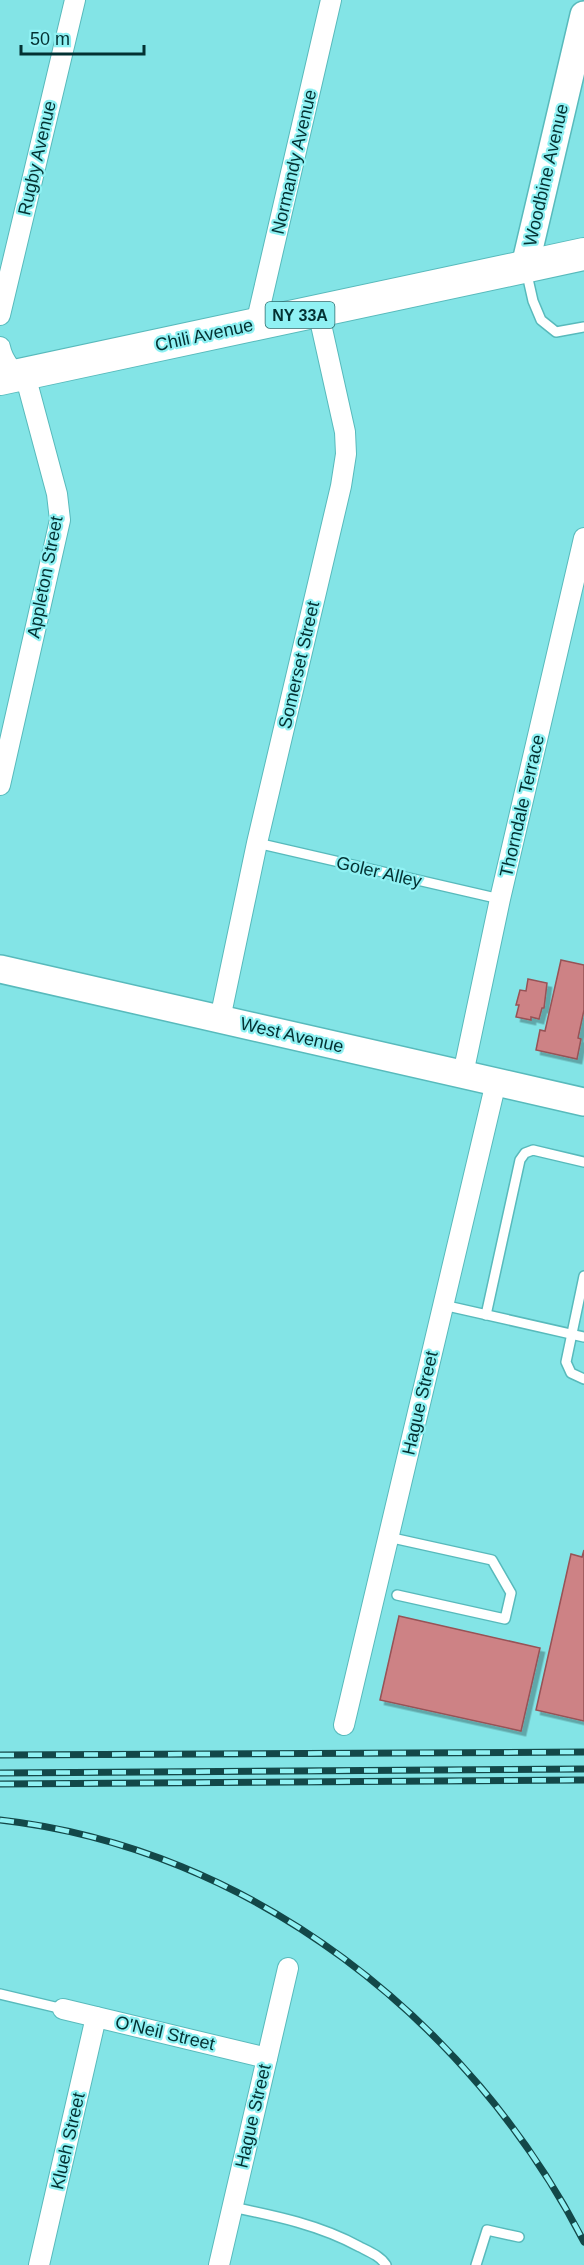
<svg xmlns="http://www.w3.org/2000/svg" width="584" height="2265" font-family="Arial,sans-serif">
	<defs>
		<filter id="shadow"><feDropShadow dx="4.5" dy="4.5" stdDeviation="0" flood-color="#0004"/></filter>
	</defs>
	<rect width="100%" height="100%" fill="#83e4e6"/>
	<g fill="#cd8285" stroke="#975256" stroke-width="1.5" filter="url(#shadow)">
		<polygon points="561,960 584,965 584,1010 578,1038 581,1039 577,1059 536,1050 540,1030 545,1031"/>
		<polygon points="528,979 547,983 544,1008 542,1008 539,1019 531,1017 531,1020 516,1017 519,1005 516,1005 520,990 526,991"/>
		<polygon points="584,1550 584,1721 536,1710 571,1554 582,1557"/>
		<polygon points="399,1616 540,1648 521,1731 380,1700"/>
	</g>
	<g fill="none" stroke-linecap="round" stroke-linejoin="round">
		<g stroke="#58babc" stroke-width="12">
			<g id="lane">
				<polyline points="526,270 533,301 541,320 556,332 584,327"/>
				<polyline points="257,843 500,899"/>
				<polyline points="584,1276 566,1362 571,1373 584,1379"/>
				<polyline points="443,1305 584,1337"/>
				<polyline points="486,1315 520,1160 525,1153 533,1150 584,1162"/>
				<polyline points="388,1537 492,1560 511,1593 505,1619 397,1595"/>
				<polyline points="0,1994 63,2009"/>
				<path d="M232 2207C276 2216 320 2225 360 2247 370 2252 380 2256 386 2265"/>
				<polyline points="476,2265 487,2230 519,2237"/>
			</g>
		</g>
		<g stroke="#58babc" stroke-width="22">
			<g id="street">
				<polyline points="0,315 75,0"/>
				<polyline points="256,324 331,0"/>
				<path d="M0 347C3 363 16 376 28 386L57 494 60 520 0 785"/>
				<polyline points="220,1019 257,843 341,486 346,454 345,432 318,311"/>
				<polyline points="463,1074 500,899 584,538"/>
				<polyline points="344,1725 496,1082"/>
				<polyline points="63,2009 267,2058"/>
				<polyline points="39,2265 96,2017"/>
				<polyline points="219,2265 288,1968"/>
			</g>
		</g>
		<g stroke="#58babc" stroke-width="30">
			<g id="secondary">
				<polyline points="525,266 584,15"/>
				<polyline points="0,969 584,1102"/>
			</g>
		</g>
		<g stroke="#58babc" stroke-width="34">
			<polyline id="primary" points="0,379 584,254"/>
		</g>
		<use href="#lane" stroke="#fff" stroke-width="9"/>
		<use href="#street" stroke="#fff" stroke-width="20"/>
		<use href="#secondary" stroke="#fff" stroke-width="27"/>
		<use href="#primary" stroke="#fff" stroke-width="32"/>
		<g stroke="#134849" stroke-width="7">
			<g id="rail">
				<polyline points="0,1755 584,1752"/>
				<polyline points="0,1773 584,1769"/>
				<polyline points="0,1784 584,1780"/>
				<path d="M0 1820C251 1848 470 2020 584 2242"/>
			</g>
		</g>
		<use href="#rail" stroke="#90f1f3" stroke-width="4.5" stroke-dasharray="14" stroke-linecap="butt"/>
	</g>
	<g text-anchor="middle" dominant-baseline="central" stroke-width="4.5" stroke-linejoin="round" paint-order="stroke">
		<rect fill="#90f1f3" stroke="#2d6b6c" stroke-width="1.5" x="265.5" y="302" width="69" height="26" rx="4.5"/>
		<g font-size="16" font-weight="bold" fill="#033132">
			<text x="300" y="315">NY 33A</text>
		</g>
		<g font-size="18" fill="#033132" stroke="#90f1f3">
			<text transform="translate(37 158) rotate(-77)">Rugby Avenue</text>
			<text transform="translate(294 162) rotate(-77)">Normandy Avenue</text>
			<text transform="translate(546 175) rotate(-77)">Woodbine Avenue</text>
			<text transform="translate(204 335) rotate(-12)">Chili Avenue</text>
			<text transform="translate(45 577) rotate(-79)">Appleton Street</text>
			<text transform="translate(299 665) rotate(-77)">Somerset Street</text>
			<text transform="translate(522 806) rotate(-77)">Thorndale Terrace</text>
			<text transform="translate(379 872) rotate(13)">Goler Alley</text>
			<text transform="translate(292 1035) rotate(13)">West Avenue</text>
			<text transform="translate(420 1403) rotate(-77)">Hague Street</text>
			<text transform="translate(165 2033) rotate(13)">O'Neil Street</text>
			<text transform="translate(253 2116) rotate(-77)">Hague Street</text>
			<text transform="translate(68 2141) rotate(-77)">Klueh Street</text>
		</g>
	</g>
	<path d="M21 45v9h123v-9" fill="none" stroke="#033132" stroke-width="3"/>
	<text x="30" y="45" font-size="18" fill="#033132" stroke="#90f1f3" stroke-width="4.5" paint-order="stroke">50 m</text>
</svg>
